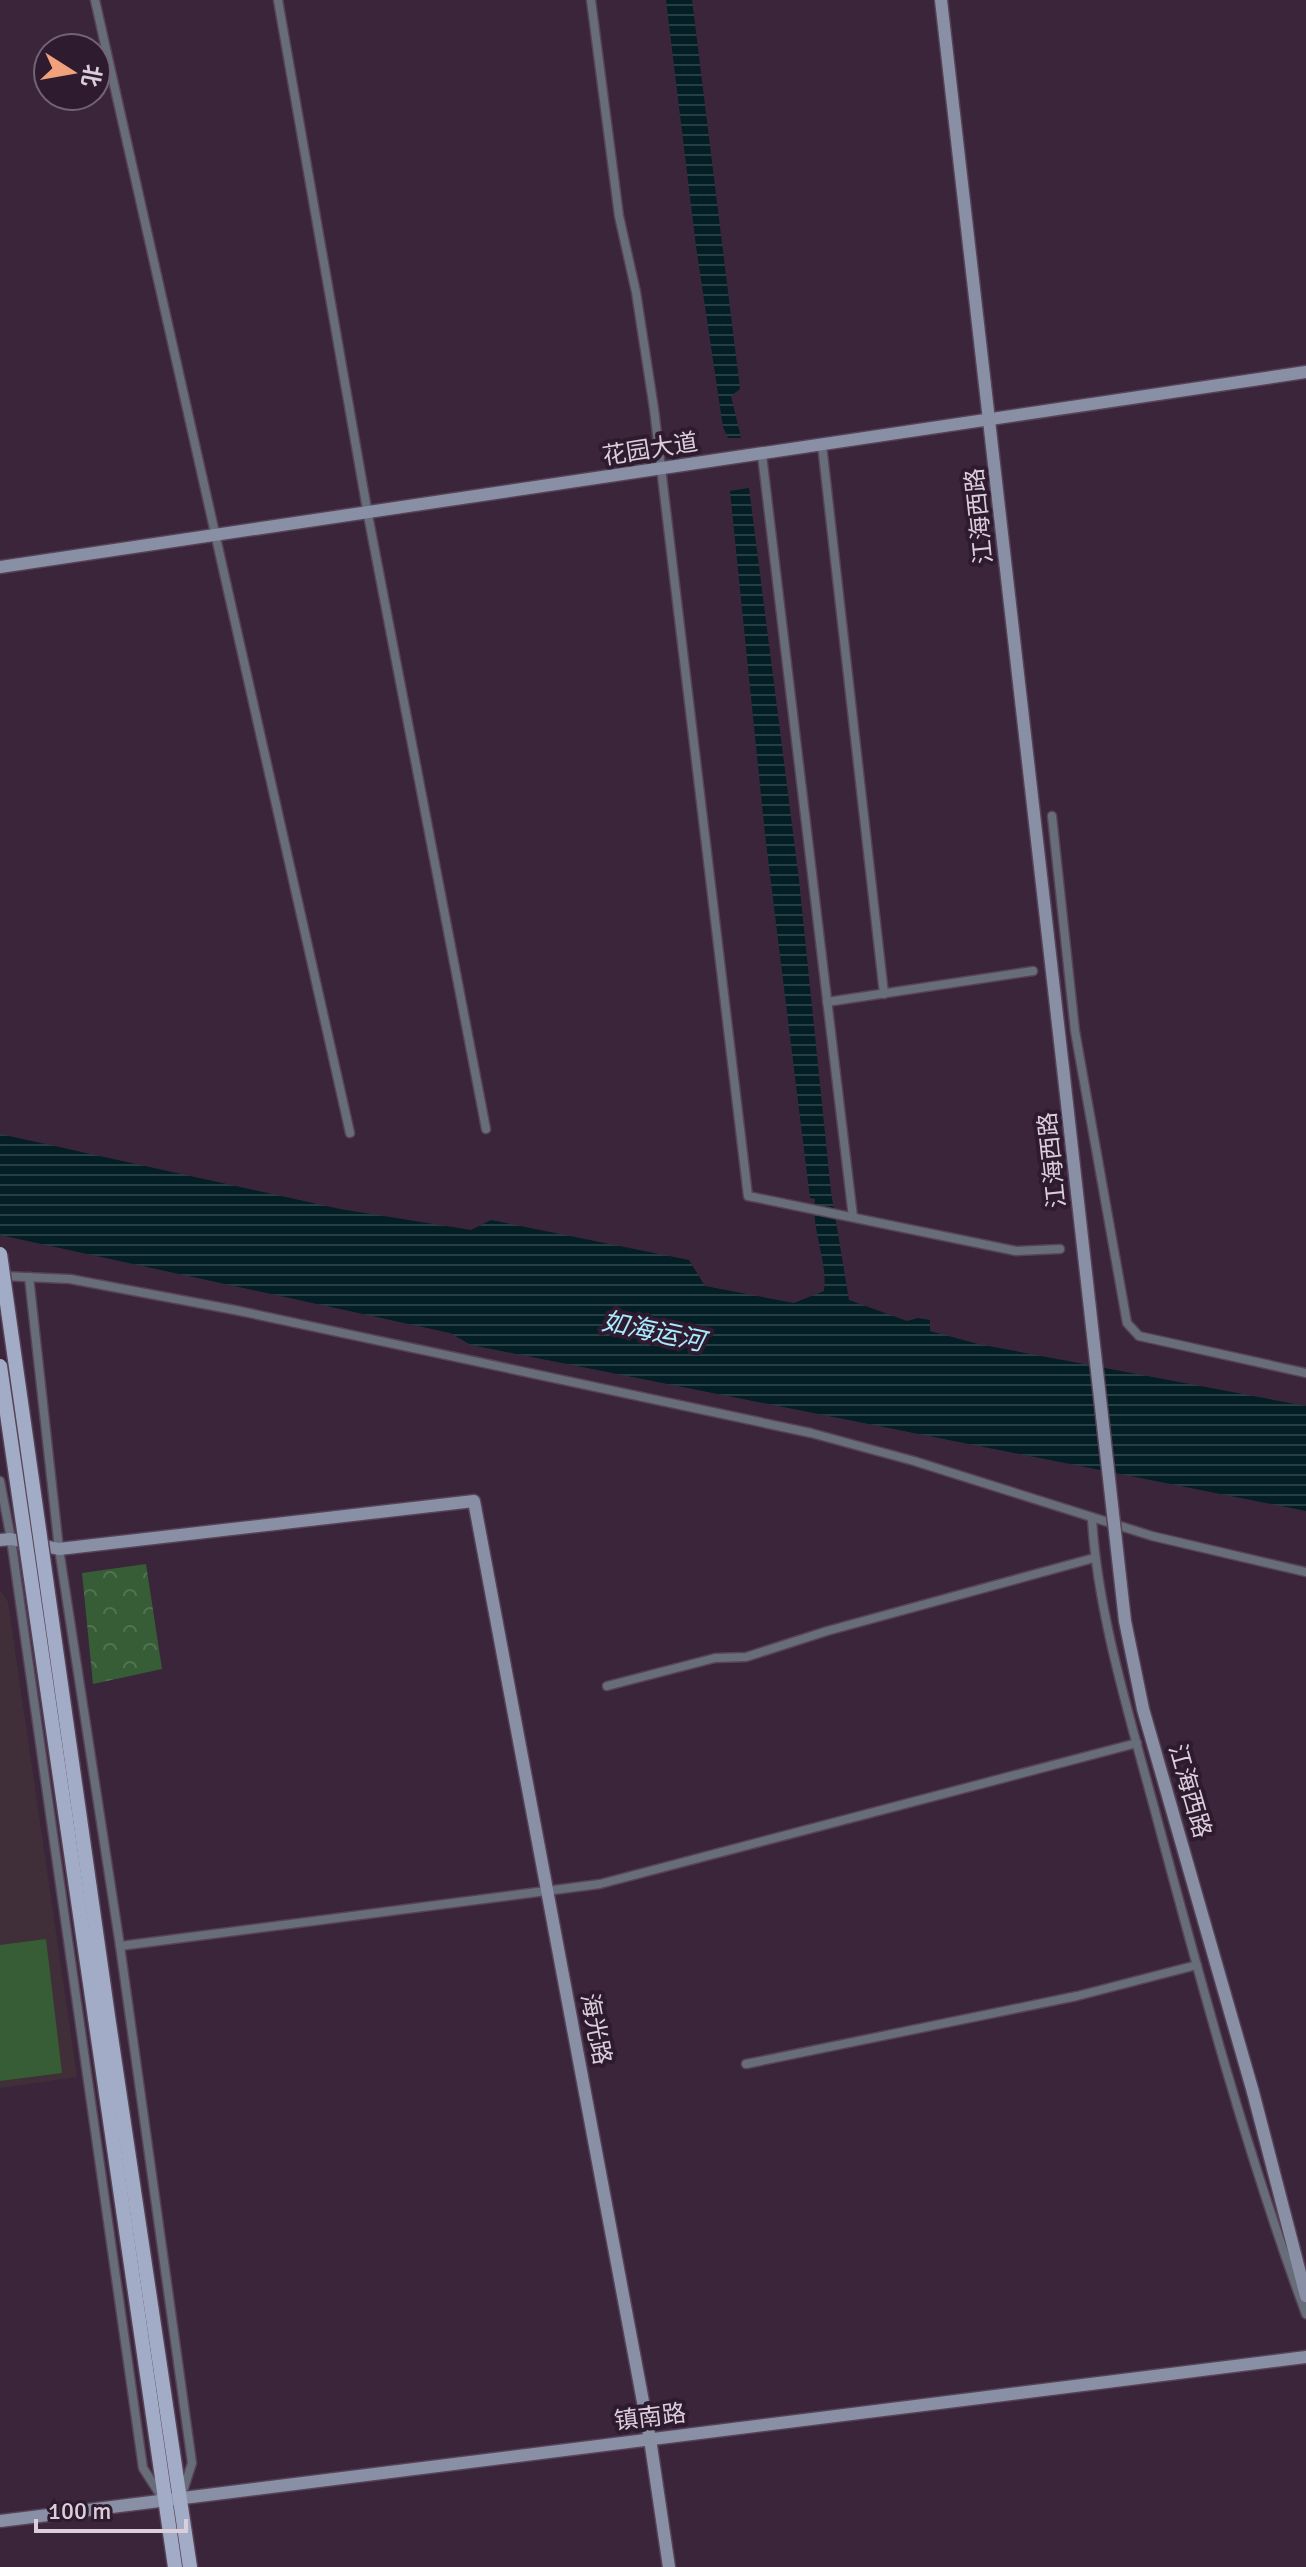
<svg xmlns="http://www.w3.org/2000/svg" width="1306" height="2567" font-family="Signika,'Noto Sans SC',sans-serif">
	<defs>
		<pattern id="park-crowns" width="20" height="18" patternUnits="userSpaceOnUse" patternTransform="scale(2)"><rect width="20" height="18" fill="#365d35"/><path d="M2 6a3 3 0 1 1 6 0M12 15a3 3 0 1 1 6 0" fill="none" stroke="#527352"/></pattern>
		<pattern id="water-rules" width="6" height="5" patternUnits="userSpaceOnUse" patternTransform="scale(2)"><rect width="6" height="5" fill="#031e25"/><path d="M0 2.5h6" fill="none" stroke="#273e44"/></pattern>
	</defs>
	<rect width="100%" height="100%" fill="#3a253a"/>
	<polygon fill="#402f38" points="0,1590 8,1602 77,2077 0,2088"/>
	<polygon fill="url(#park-crowns)" points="146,1564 162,1669 93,1684 82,1573"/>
	<polygon fill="#365d35" points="46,1939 62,2073 0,2081 0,1945"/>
	<g fill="url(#water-rules)">
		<polygon points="666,0 692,0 740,389 731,396 741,438 728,438 723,427 696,246"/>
		<path d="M749 488 799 880 831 1192 849 1300 907 1321 918 1318 930 1320V1331L978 1344 1306 1406V1511L471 1345 450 1333 0 1235V1134L340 1209 471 1230 491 1220 689 1260 705 1286 794 1303 824 1291C828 1260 811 1231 815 1199L810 1198 765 834 730 491Z"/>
	</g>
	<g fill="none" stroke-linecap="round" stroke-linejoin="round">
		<g stroke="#574357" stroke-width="11">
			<g id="street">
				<polyline points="95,0 350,1133"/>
				<polyline points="278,0 368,515 486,1129"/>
				<polyline points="591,0 619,216 636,292 654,409 748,1196 1016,1251 1060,1249"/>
				<polyline points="822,445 884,994"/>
				<polyline points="762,455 853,1217"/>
				<polyline points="1052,816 1075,1031 1127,1323 1139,1336 1306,1373"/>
				<polyline points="827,1002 1033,971"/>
				<polyline points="2,1276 70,1279 235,1310 811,1433 914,1461 1152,1536 1306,1572"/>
				<polyline points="29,1277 59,1549 120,1946 192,2463 182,2494"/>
				<polyline points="0,1481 11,1539 143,2468 161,2496"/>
				<path d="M1092 1518C1097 1615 1134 1731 1159 1826 1203 1990 1247 2154 1306 2314"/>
				<polyline points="607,1686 715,1658 746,1657 827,1631 1094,1558"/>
				<polyline points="120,1946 600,1884 1137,1743"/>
				<polyline points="746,2064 1077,1996 1197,1965"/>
			</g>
		</g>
		<g stroke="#574357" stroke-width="15">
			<g id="secondary">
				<polyline points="941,0 1063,1068"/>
				<polyline points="0,567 1306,372"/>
				<polyline points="0,1540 11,1539 59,1549 474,1501 650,2439 669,2567"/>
				<polyline points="1253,2092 1306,2296"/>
				<polyline points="0,2521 1306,2357"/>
			</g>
		</g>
		<g stroke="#574357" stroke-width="17">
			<g id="primary">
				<polyline points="108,2016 190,2567"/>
				<polyline points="95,2018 175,2567"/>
			</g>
		</g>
		<use href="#street" stroke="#686d7a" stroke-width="8"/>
		<use href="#secondary" stroke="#8990a5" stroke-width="12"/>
		<use href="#primary" stroke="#a3acc7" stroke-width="14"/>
		<g stroke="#574357" stroke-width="15" stroke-linecap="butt">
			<polyline id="secondary-bridge" points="1063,1068 1125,1621 1143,1709 1253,2092"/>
		</g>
		<g stroke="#574357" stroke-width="17" stroke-linecap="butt">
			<g id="primary-bridge">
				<polyline points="0,1254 108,2016"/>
				<polyline points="0,1366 95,2018"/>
			</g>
		</g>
		<use href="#secondary-bridge" stroke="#8990a5" stroke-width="12"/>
		<use href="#primary-bridge" stroke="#a3acc7" stroke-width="14"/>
	</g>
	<g text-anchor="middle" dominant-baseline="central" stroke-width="8" stroke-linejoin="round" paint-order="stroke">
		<g font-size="24" fill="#dbcedb" stroke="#2f1b2f">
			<text transform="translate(650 449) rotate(-9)">花园大道</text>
			<text transform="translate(979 516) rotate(-96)">江海西路</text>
			<text transform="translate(1052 1160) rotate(-96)">江海西路</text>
			<text transform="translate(1190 1791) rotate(74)">江海西路</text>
			<text transform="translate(596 2029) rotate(79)">海光路</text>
			<text transform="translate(650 2417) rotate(-7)">镇南路</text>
		</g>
		<g font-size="26" font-style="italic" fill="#a9eafd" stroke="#2f1b2f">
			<text transform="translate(653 1332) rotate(12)">如海运河</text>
		</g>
	</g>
	<g transform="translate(72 72) rotate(101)"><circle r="38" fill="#2f1b2f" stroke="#746374" stroke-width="2"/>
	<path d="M0-6L14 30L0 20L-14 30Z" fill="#f1a17c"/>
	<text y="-12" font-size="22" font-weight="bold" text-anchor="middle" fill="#dbcedb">北</text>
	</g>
	<path d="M36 2519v12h150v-12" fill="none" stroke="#dbcedb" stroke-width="4"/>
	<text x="48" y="2519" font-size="24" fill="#dbcedb" stroke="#2f1b2f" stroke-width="6" paint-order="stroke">100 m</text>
</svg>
